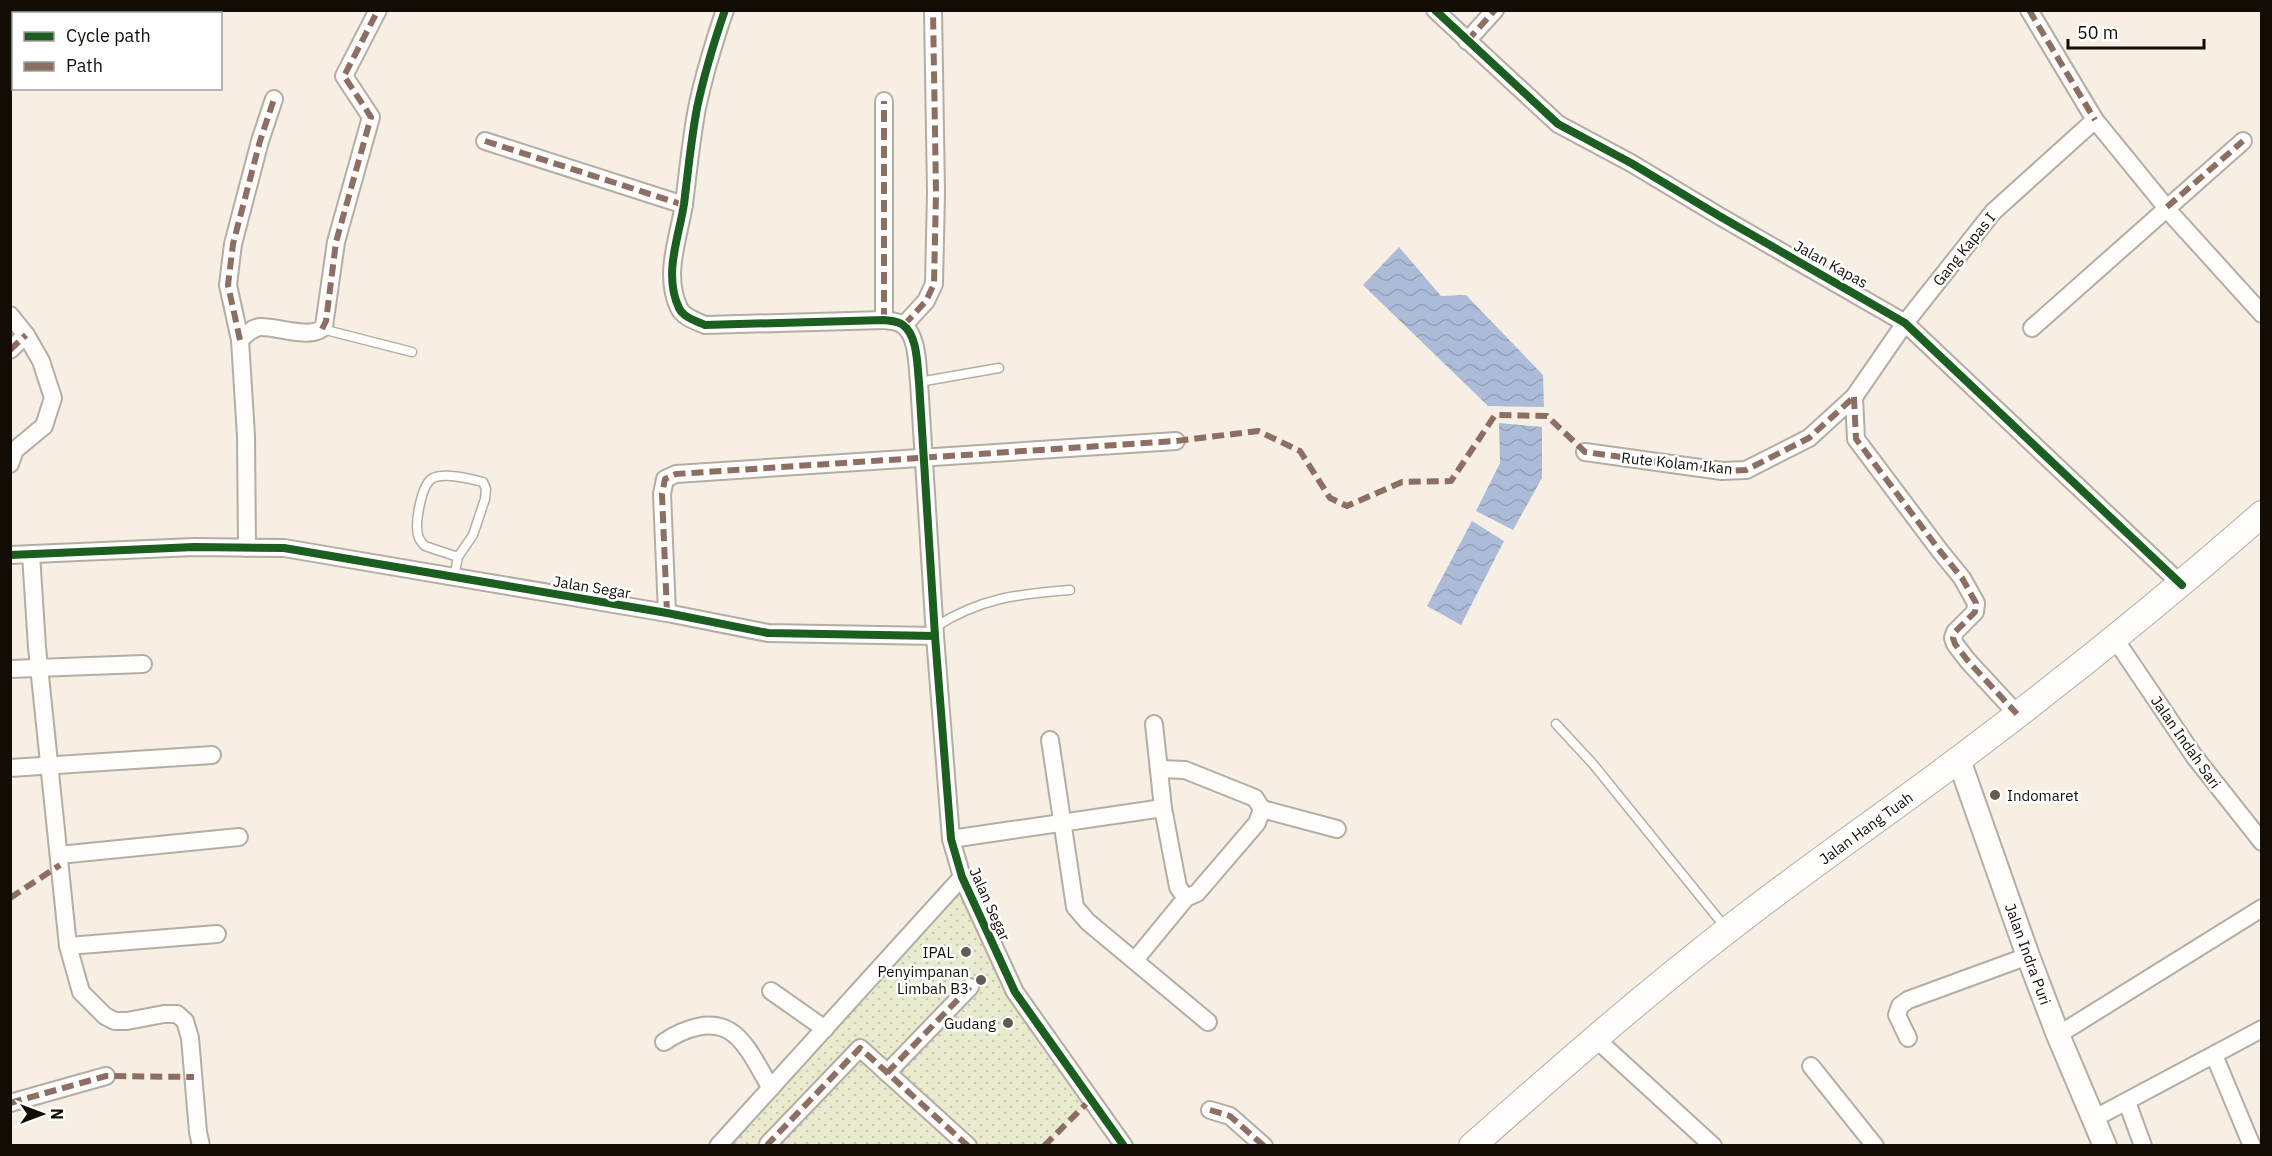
<svg xmlns="http://www.w3.org/2000/svg" width="2272" height="1156" font-family="'IBM Plex Sans',sans-serif">
	<defs>
		<pattern id="grass-dots" width="8" height="8" patternUnits="userSpaceOnUse" patternTransform="scale(1.5)"><rect width="8" height="8" fill="#e9eace"/><path d="M2 2h.1M6 6h.1" fill="none" stroke="#c7c8af" stroke-width="1.8" stroke-linecap="round"/></pattern>
		<pattern id="water-waves" width="16" height="10" patternUnits="userSpaceOnUse" patternTransform="scale(1.5)"><rect width="16" height="10" fill="#acbbd7"/><path d="M0 5q4-4 8 0t8 0" fill="none" stroke="#93a0b7"/></pattern>
	</defs>
	<rect width="100%" height="100%" fill="#f7efe4"/>
	<polygon fill="url(#grass-dots)" points="960,886 1086,1104 1044,1145 730,1146 728,1144"/>
	<g fill="url(#water-waves)">
		<polygon points="1399,247 1441,296 1466,295 1543,375 1544,407 1488,406 1363,285"/>
		<polygon points="1499,423 1542,427 1542,478 1513,530 1476,511 1500,463"/>
		<polygon points="1472,521 1504,541 1461,625 1427,606"/>
	</g>
	<g fill="none" stroke-linecap="round" stroke-linejoin="round">
		<g stroke="#b3ada4" stroke-width="11">
			<g id="lane">
				<polyline points="322,329 412,352"/>
				<polyline points="919,382 999,368"/>
				<path d="M454 577 458 557 473 535 485 499 486 489 483 482C471 479 444 472 433 478 421 484 415 523 418 535 419 540 422 543 425 546L458 557"/>
				<path d="M935 627C981 598 1017 594 1070 590"/>
				<polyline points="1556,724 1593,764 1725,927"/>
			</g>
		</g>
		<g stroke="#b3ada4" stroke-width="20">
			<g id="street">
				<path d="M725 10C714 42 704 75 697 108 691 140 688 172 684 204 679 237 663 274 679 308 683 317 696 321 705 325L884 320C890 321 898 321 903 325 918 336 917 365 919 382L935 636 951 839 962 877 1015 992 1124 1146"/>
				<polyline points="1435,10 1558,124 1631,163 1721,217 1905,323 2182,585"/>
				<polyline points="2029,10 2095,120 2174,217 2262,314"/>
				<polyline points="1467,41 1495,10"/>
				<polyline points="485,141 684,205"/>
				<polyline points="10,315 26,335 41,361 53,398 44,426 15,450 10,464"/>
				<polyline points="884,320 884,101"/>
				<polyline points="904,325 926,301 934,284 936,193 933,10"/>
				<polyline points="2032,328 2243,141"/>
				<path d="M240 340C246 334 252 328 260 327 277 326 314 341 324 326L336 242 371 117 344 76 378 10"/>
				<polyline points="10,350 26,335"/>
				<polyline points="1854,397 1856,439 1940,551 1962,578 1976,603 1975,612 1955,632 1953,638 1955,644 1968,661 2017,714"/>
				<polyline points="1585,452 1722,471 1746,470 1809,438 1854,397 1905,323 1993,212 2095,120"/>
				<polyline points="247,548 246,436 240,340 228,285 233,244 260,141 274,99"/>
				<polyline points="31,554 37,647 68,946 81,992 105,1016 115,1021 127,1021 164,1014 177,1014 185,1021 190,1038 198,1132 201,1146"/>
				<polyline points="10,555 194,547 284,548 667,613 768,633 935,636"/>
				<polyline points="667,613 662,494 665,479 676,474 1176,441"/>
				<polyline points="2115,639 2194,756 2262,842"/>
				<polyline points="10,669 143,664"/>
				<polyline points="1154,724 1163,808 1178,887 1186,898"/>
				<polyline points="1050,740 1075,907 1088,922 1208,1022"/>
				<polyline points="10,768 212,755"/>
				<polyline points="1262,809 1337,829"/>
				<polyline points="951,839 1163,808"/>
				<polyline points="59,855 239,837"/>
				<polyline points="68,946 217,934"/>
				<polyline points="1135,960 1186,898 1197,893 1257,823 1262,809 1255,798 1185,770 1160,769"/>
				<polyline points="771,991 825,1029"/>
				<polyline points="2058,1035 2262,908"/>
				<polyline points="1595,1038 1713,1146"/>
				<polyline points="1908,1038 1897,1015 1900,1006 1908,1000 2028,956"/>
				<path d="M664 1042C683 1029 713 1017 734 1034 750 1047 760 1071 771 1088"/>
				<polyline points="2214,1055 2252,1146"/>
				<polyline points="1811,1066 1875,1146"/>
				<polyline points="887,1073 970,987"/>
				<polyline points="2127,1102 2143,1146"/>
				<polyline points="10,1103 106,1076"/>
				<polyline points="1210,1110 1230,1116 1264,1146"/>
				<polyline points="2095,1118 2262,1029"/>
				<polyline points="718,1146 962,877"/>
				<polyline points="770,1146 768,1144 860,1048 968,1146"/>
			</g>
		</g>
		<g stroke="#b3ada4" stroke-width="26">
			<polyline id="secondary" points="1959,760 2028,956 2058,1035 2105,1146"/>
		</g>
		<g stroke="#b3ada4" stroke-width="28">
			<path id="primary" d="M1472 1146C1556 1072 1640 998 1729 929 1803 871 1882 817 1958 760 2062 682 2164 600 2262 514"/>
		</g>
		<use href="#lane" stroke="#fefdfb" stroke-width="8"/>
		<use href="#street" stroke="#fefdfb" stroke-width="16"/>
		<use href="#secondary" stroke="#fefdfb" stroke-width="22"/>
		<use href="#primary" stroke="#fefdfb" stroke-width="26"/>
		<g stroke="#8d6e63" stroke-width="6" stroke-dasharray="12 6" stroke-linecap="butt">
			<polyline points="2029,10 2095,120"/>
			<polyline points="1467,41 1495,10"/>
			<polyline points="485,141 684,205"/>
			<polyline points="2167,207 2243,141"/>
			<polyline points="884,320 884,101"/>
			<polyline points="904,325 926,301 934,284 936,193 933,10"/>
			<polyline points="322,329 326,321 336,242 371,117 344,76 378,10"/>
			<polyline points="240,340 228,285 233,244 260,141 274,99"/>
			<polyline points="10,350 26,335"/>
			<polyline points="1854,397 1856,439 1940,551 1962,578 1976,603 1975,612 1955,632 1953,638 1955,644 1968,661 2017,714"/>
			<polyline points="667,613 662,494 665,479 676,474 1176,441 1258,431 1300,451 1330,498 1347,506 1402,482 1451,481 1495,415 1547,416 1585,452 1722,471 1746,470 1809,438 1854,397"/>
			<polyline points="10,898 60,865"/>
			<polyline points="887,1073 970,987"/>
			<polyline points="10,1103 106,1076 194,1077"/>
			<polyline points="1210,1110 1230,1116 1264,1146"/>
			<polyline points="770,1146 768,1144 860,1048 968,1146"/>
			<polyline points="1044,1146 1086,1104"/>
		</g>
		<g stroke="#fff" stroke-width="11">
			<g id="cycleway">
				<path d="M725 10C714 42 704 75 697 108 691 140 688 172 684 204 679 237 663 274 679 308 683 317 696 321 705 325L884 320C890 321 898 321 903 325 918 336 917 365 919 382L935 636 951 839 962 877 1015 992 1124 1146"/>
				<polyline points="1435,10 1558,124 1631,163 1721,217 1905,323 2182,585"/>
				<polyline points="10,555 194,547 284,548 667,613 768,633 935,636"/>
			</g>
		</g>
		<use href="#cycleway" stroke="#1b5e20" stroke-width="8"/>
	</g>
	<g fill="#625b52" stroke="#fff" stroke-width="2">
		<circle cx="1995" cy="795" r="6"/>
		<circle cx="966" cy="952" r="6"/>
		<circle cx="981" cy="980" r="6"/>
		<circle cx="1008" cy="1023" r="6"/>
	</g>
	<g text-anchor="middle" dominant-baseline="central" stroke-width="5" stroke-linejoin="round" paint-order="stroke">
		<g font-size="15" fill="#120c04" stroke="#fff">
			<text transform="translate(1964 249) rotate(-51)">Gang Kapas I</text>
			<text transform="translate(1831 264) rotate(29)">Jalan Kapas</text>
			<text transform="translate(1677 463) rotate(6)">Rute Kolam Ikan</text>
			<text transform="translate(592 587) rotate(9)">Jalan Segar</text>
			<text transform="translate(2186 742) rotate(55)">Jalan Indah Sari</text>
			<text transform="translate(1866 828) rotate(-36)">Jalan Hang Tuah</text>
			<text transform="translate(990 904) rotate(66)">Jalan Segar</text>
			<text transform="translate(2028 954) rotate(70)">Jalan Indra Puri</text>
		</g>
		<g font-size="15" fill="#120c04" stroke="#fff" text-anchor="end">
			<text x="2007" y="795" text-anchor="start">Indomaret</text>
			<text x="954" y="952">IPAL</text>
			<text x="969" y="971">Penyimpanan<tspan x="969" dy="17">Limbah B3</tspan></text>
			<text x="996" y="1023">Gudang</text>
		</g>
	</g>
	<rect width="2272" height="1156" fill="none" stroke="#120c04" stroke-width="24"/>
	<rect x="12" y="12" width="210" height="78" fill="#ffffff" stroke="#a09e9b" stroke-width="1.5"/>
	<rect x="24" y="32" width="30" height="9" fill="#1b5e20" stroke="#a09e9b" stroke-width="1.5"/>
	<text x="66" y="42" font-size="18" fill="#120c04">Cycle path</text>
	<rect x="24" y="62" width="30" height="9" fill="#8d6e63" stroke="#a09e9b" stroke-width="1.5"/>
	<text x="66" y="72" font-size="18" fill="#120c04">Path</text>
	<g transform="translate(42 1114) rotate(90)" stroke="#ffffff" stroke-width="4.5" paint-order="stroke">
	<path d="M0-4.5L10 22L0 15L-10 22Z" fill="#120c04"/>
	<text y="-9" font-size="16" font-weight="bold" text-anchor="middle" fill="#120c04">N</text>
	</g>
	<path d="M2068 39v9h136v-9" fill="none" stroke="#120c04" stroke-width="3"/>
	<text x="2077" y="39" font-size="18" fill="#120c04" stroke="#ffffff" stroke-width="4.5" paint-order="stroke">50 m</text>
</svg>
